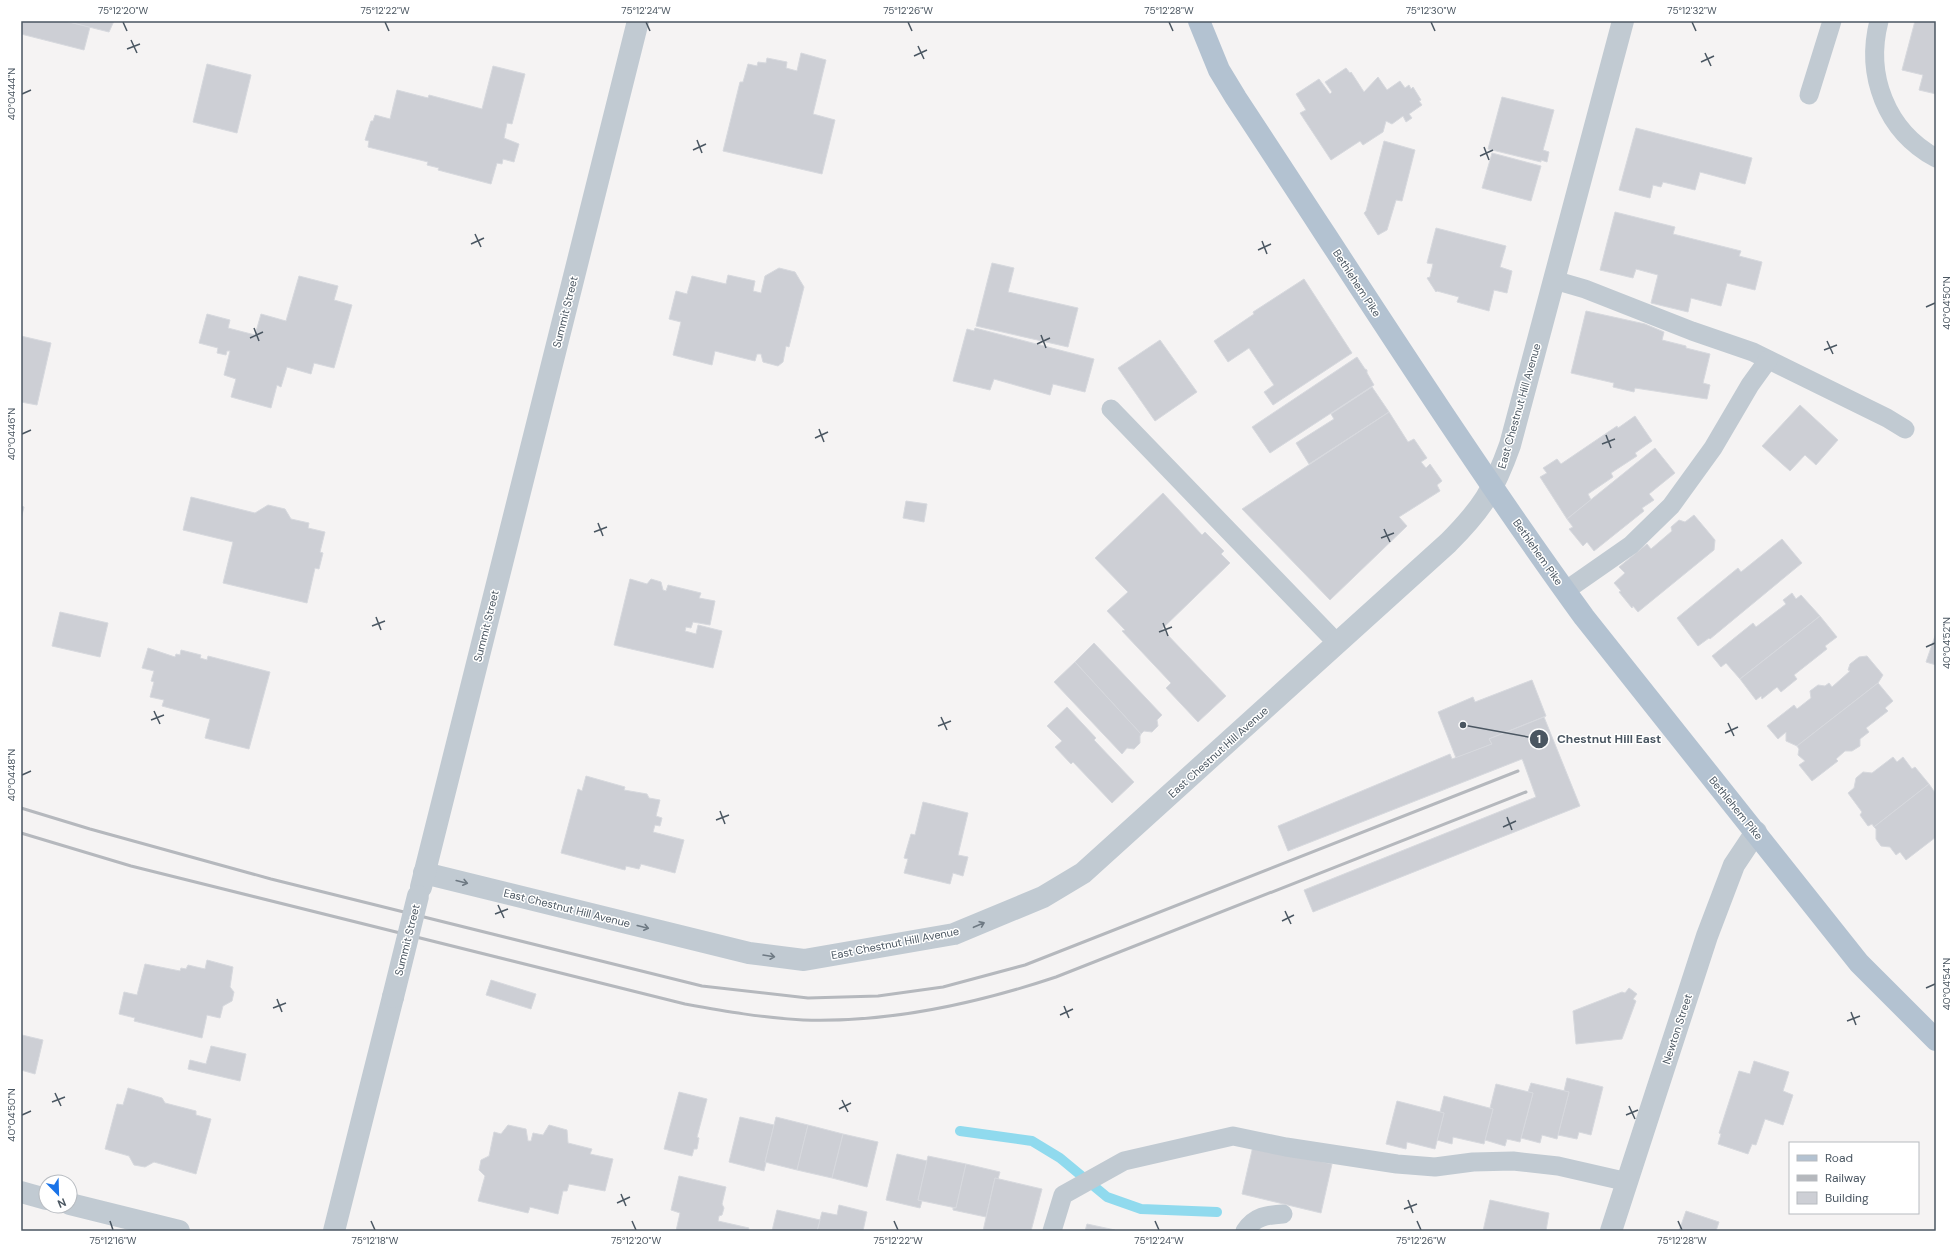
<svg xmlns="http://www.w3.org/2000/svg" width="1957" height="1252" font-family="'DM Sans',sans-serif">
	<rect width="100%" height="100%" fill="#f5f3f3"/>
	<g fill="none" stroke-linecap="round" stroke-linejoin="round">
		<polyline stroke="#90daee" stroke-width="10" points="960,1131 1032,1141 1060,1158 1107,1197 1141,1209 1217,1212"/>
	</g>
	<g fill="#cdcfd5" stroke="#d7d9de">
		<polygon points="21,21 65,21 90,27 84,50 21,34"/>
		<polygon points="65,21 114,21 109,32"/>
		<polygon points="1915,21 1936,21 1936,94 1919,90 1923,75 1902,70"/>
		<polygon points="801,53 826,60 813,114 835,120 822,174 723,151 740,82 743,82 748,64 757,66 758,62 766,63 767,58 787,62 786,68 797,71"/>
		<polygon points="207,64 251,75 237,133 193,122"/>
		<polygon points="493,66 525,74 512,124 507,123 504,138 519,144 514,162 503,159 502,164 497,163 491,184 438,170 439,168 427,165 428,162 368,147 369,141 365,140 371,121 373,121 375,115 390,119 397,90 428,98 429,95 482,109"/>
		<polygon points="1346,68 1350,73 1351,72 1364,92 1378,77 1387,90 1400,81 1405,88 1409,85 1411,89 1413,87 1421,100 1419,101 1422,105 1409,114 1412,118 1406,122 1403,116 1392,124 1386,121 1383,132 1363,145 1360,141 1331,160 1300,113 1306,110 1296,94 1319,79 1330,94 1332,92 1325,82"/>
		<polygon points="1502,97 1554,110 1543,150 1549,152 1547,162 1541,160 1541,162 1488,149"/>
		<polygon points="1636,128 1752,158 1745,184 1700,172 1695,190 1663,182 1661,187 1653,185 1650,198 1619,190"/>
		<polygon points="1384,141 1415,150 1402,201 1396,200 1387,230 1378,235 1364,213 1366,211"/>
		<polygon points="1492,153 1541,166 1531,201 1482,188"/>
		<polygon points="1615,212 1675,227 1673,234 1741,251 1739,256 1762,262 1755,290 1727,283 1721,306 1691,298 1688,312 1651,303 1658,275 1636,269 1633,278 1600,270"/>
		<polygon points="1436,228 1506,246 1500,267 1512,271 1507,293 1494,290 1489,311 1457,302 1459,297 1437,291 1436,292 1427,278 1430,277 1433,264 1427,263"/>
		<polygon points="992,263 1014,268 1008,292 1078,308 1068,347 976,326"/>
		<polygon points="779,268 795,272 804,287 789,347 786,346 783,362 778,366 763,362 761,354 757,354 755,361 715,351 712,365 673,355 681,322 669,319 676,291 687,294 692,276 726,284 728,275 755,281 753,291 761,293 765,276"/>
		<polygon points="299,276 338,286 334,300 352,305 334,368 314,363 311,374 287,367 281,387 277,385 271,408 231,397 236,379 224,375 230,351 227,351 226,355 217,353 218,348 199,343 207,314 230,320 228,328 255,335 261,314 286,321"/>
		<polygon points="1304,279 1352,353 1273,405 1264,392 1274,385 1249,348 1228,362 1214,341 1254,314 1253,312"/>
		<polygon points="1586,311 1645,324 1664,332 1662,340 1686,346 1686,348 1710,354 1703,383 1710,385 1707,399 1635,388 1634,392 1613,387 1614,383 1571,373"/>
		<polygon points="975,328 1094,359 1085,392 1053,384 1050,395 994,379 990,390 953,381 967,329 974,331"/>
		<polygon points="21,336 51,343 37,405 21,402"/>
		<polygon points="1160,340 1197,392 1155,421 1118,368"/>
		<polygon points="1357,357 1365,369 1367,370 1367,373 1374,385 1270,453 1252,427"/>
		<polygon points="1372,387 1389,412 1309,464 1296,443 1334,419 1331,414"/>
		<polygon points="1800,405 1838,440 1816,465 1805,455 1790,471 1762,446"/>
		<polygon points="1389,412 1408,442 1414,439 1427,458 1421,462 1426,468 1430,464 1442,481 1437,485 1440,491 1399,517 1407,526 1330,600 1242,509"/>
		<polygon points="1635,416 1652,441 1635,453 1637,456 1611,473 1613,477 1588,494 1591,500 1567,519 1540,477 1547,473 1543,468 1557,459 1561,464 1617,426 1618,428"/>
		<polygon points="1655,448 1675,473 1649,494 1654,500 1642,508 1644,511 1594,551 1587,542 1583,546 1569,529 1573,527 1567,519"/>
		<polygon points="1163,493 1202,535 1205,532 1224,551 1221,554 1230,563 1162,629 1226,696 1198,722 1166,688 1171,683 1122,631 1125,630 1107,611 1128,592 1095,558"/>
		<polygon points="191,497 255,513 268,505 285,509 291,519 309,523 308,528 325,532 320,552 323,553 319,569 315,568 307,603 223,583 233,542 183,530"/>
		<polygon points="906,501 927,504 924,522 903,518"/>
		<polygon points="21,506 24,507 21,519"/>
		<polygon points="1694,515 1715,540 1714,550 1638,612 1633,606 1632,608 1619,592 1621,591 1614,583 1625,573 1619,567 1647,544 1651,549 1672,531 1671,527 1679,520 1685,522"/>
		<polygon points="1782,539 1802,563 1710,639 1709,638 1698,646 1677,618 1738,568 1741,572"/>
		<polygon points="630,579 647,584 651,579 661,582 663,590 666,591 668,585 701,593 699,598 715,601 710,625 693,622 691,628 686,627 685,631 696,634 698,625 722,631 713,668 614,645"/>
		<polygon points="1792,593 1796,599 1801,595 1820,616 1740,679 1726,663 1721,667 1712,656 1753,623 1756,627 1786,604 1783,600"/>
		<polygon points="60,612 108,623 100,657 52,646"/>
		<polygon points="1820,616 1837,637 1825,646 1827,649 1794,675 1797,679 1781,692 1777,687 1762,699 1761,696 1756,700 1740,679"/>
		<polygon points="1936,633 1936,665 1926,662"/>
		<polygon points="1094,643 1162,715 1157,720 1158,726 1152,732 1144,731 1141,734 1075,662"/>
		<polygon points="148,648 175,657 176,654 180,655 181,650 201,655 200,658 207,660 208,656 270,672 249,749 205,738 210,719 162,706 164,700 150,697 154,682 151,681 154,671 142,668"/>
		<polygon points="1867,656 1883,675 1878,683 1797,746 1786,741 1786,732 1778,739 1767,726 1794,705 1797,709 1811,698 1810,691 1818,685 1825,686 1829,683 1832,687 1850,671 1848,670 1850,664 1859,657"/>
		<polygon points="1075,662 1141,734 1140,736 1140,743 1134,749 1127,748 1122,754 1054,682"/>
		<polygon points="1532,680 1546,716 1489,739 1492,744 1456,758 1438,712 1473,697 1475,702"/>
		<polygon points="1878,683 1893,701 1885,708 1888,711 1866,728 1869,732 1860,739 1860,746 1852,751 1845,751 1836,759 1838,761 1812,781 1799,765 1805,761 1798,755 1799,749 1797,746"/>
		<polygon points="1067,707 1096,738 1094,740 1134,782 1112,803 1073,762 1071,764 1055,747 1062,741 1047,726"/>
		<polygon points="1544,717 1580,806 1313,912 1304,890 1536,797 1523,761 1522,759 1288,851 1278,826 1450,754 1452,759 1492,744 1489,739"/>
		<polygon points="1893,757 1897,762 1903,757 1912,769 1915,767 1929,784 1874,827 1872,824 1868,826 1860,815 1862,812 1848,793 1854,788 1856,778 1863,772 1872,773"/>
		<polygon points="586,776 625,787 624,790 647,794 649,798 660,800 656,816 662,818 660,826 655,825 653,832 684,840 675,873 641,864 639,869 626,866 625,870 561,853 578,789 582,791"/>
		<polygon points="1929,784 1936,794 1936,837 1906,860 1900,852 1896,855 1890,847 1881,846 1876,839 1876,829 1874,827"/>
		<polygon points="923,802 968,813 958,855 968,857 963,876 953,873 950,884 904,873 908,859 904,858 911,834 915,835"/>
		<polygon points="207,960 233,967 230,987 234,992 232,1001 223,1006 220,1018 207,1015 202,1038 134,1021 135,1018 119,1014 124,992 137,995 145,964 180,971 181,968 186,969 188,965 205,969"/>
		<polygon points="491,980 536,994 531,1009 486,995"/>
		<polygon points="1629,988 1637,994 1633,999 1636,1001 1622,1039 1576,1044 1573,1011 1622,992 1625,993"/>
		<polygon points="22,1035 43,1040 35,1074 21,1070"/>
		<polygon points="211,1046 246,1054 240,1081 188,1069 190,1060 206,1064"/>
		<polygon points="1754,1061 1789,1072 1783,1091 1793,1095 1783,1125 1765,1119 1756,1145 1752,1144 1748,1154 1718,1144 1721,1134 1719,1133 1739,1071 1750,1074"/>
		<polygon points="1567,1078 1603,1087 1591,1135 1579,1132 1577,1139 1558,1135 1569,1092 1564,1091"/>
		<polygon points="1531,1083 1569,1092 1557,1139 1542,1135 1540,1143 1521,1138 1533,1093 1528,1092"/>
		<polygon points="1496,1084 1533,1093 1520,1142 1507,1139 1505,1146 1485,1140 1493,1109 1490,1108"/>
		<polygon points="128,1088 162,1098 165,1103 196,1111 196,1115 211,1119 196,1174 154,1162 145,1167 134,1165 129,1156 105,1149 117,1104 123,1105"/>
		<polygon points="679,1092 707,1099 697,1137 699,1138 697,1149 694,1149 692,1156 664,1149"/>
		<polygon points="1444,1096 1493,1109 1484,1144 1453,1137 1452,1144 1437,1140 1444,1113 1440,1112"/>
		<polygon points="1397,1101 1444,1113 1435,1149 1407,1142 1406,1149 1386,1144"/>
		<polygon points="740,1117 774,1125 765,1162 766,1163 764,1171 729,1162"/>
		<polygon points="776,1117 808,1125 797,1170 765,1162"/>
		<polygon points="508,1125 526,1129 528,1141 531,1141 533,1133 543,1135 549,1125 567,1130 568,1143 592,1149 590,1154 613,1159 605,1191 569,1184 567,1191 563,1191 558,1214 530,1207 528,1213 478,1201 485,1176 479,1170 481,1160 489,1156 494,1132 501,1134"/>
		<polygon points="808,1125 843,1134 832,1178 797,1170"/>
		<polygon points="843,1134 878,1142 867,1187 832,1178"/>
		<polygon points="1253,1146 1332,1164 1321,1213 1242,1194"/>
		<polygon points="897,1154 927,1161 918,1200 922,1201 920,1208 886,1200"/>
		<polygon points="928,1156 966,1164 956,1208 918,1200"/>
		<polygon points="966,1164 1000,1172 998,1179 995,1178 986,1217 953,1210 953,1208 956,1208"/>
		<polygon points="679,1176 726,1187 722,1204 724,1208 722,1215 719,1216 718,1221 749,1228 748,1231 676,1231 680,1213 671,1210"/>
		<polygon points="995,1178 1042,1189 1031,1231 983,1231"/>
		<polygon points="1490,1200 1549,1213 1546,1231 1483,1231"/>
		<polygon points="839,1205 867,1212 863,1231 817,1231 822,1212 837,1215"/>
		<polygon points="777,1210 820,1220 817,1231 772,1231"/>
		<polygon points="1686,1211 1719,1222 1716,1231 1679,1231"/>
		<polygon points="1087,1224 1115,1230 1115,1231 1085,1231"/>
	</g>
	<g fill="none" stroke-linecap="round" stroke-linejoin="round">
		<g stroke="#c1cad2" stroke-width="19">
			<path d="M1879 21C1865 75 1886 131 1936 158"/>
			<polyline points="1809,95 1832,21"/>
			<polyline points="1554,280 1585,289 1692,331 1753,352 1887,418 1905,429"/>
			<polyline points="1111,409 1337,643"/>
			<polyline points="1565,591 1631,545 1671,506 1713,448 1750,385 1768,360"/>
			<polyline points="1052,1231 1063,1195 1124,1161 1233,1136 1286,1147 1397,1164 1435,1167 1473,1162 1513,1161 1558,1166 1628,1182"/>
			<path d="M1245 1231C1255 1216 1267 1215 1283 1214"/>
		</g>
		<g stroke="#c1cad2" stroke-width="22">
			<path d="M424 873 749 953 804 960 954 934 1043 897 1083 873 1448 543C1482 509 1494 490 1510 445L1623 21"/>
			<polyline points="421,887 638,21"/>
			<polyline points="21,1192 46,1199"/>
			<polyline points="70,1204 179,1231"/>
			<polyline points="334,1231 393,997"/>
			<polyline points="1611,1231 1707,936 1734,865 1756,832"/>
		</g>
		<path stroke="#b3c2d1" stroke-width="22" d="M1199 21 1219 70 1236 98C1351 272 1462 449 1584 617L1859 963 1936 1040"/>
		<g stroke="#b5b8bd" stroke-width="3">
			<polyline points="21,808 90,829 271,879 702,986 808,998 878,996 943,987 1025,965 1518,771"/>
			<path d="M21 833 131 866 685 1004C724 1011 763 1018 803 1020 889 1023 975 1004 1056 977L1526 792"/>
		</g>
		<polyline stroke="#c1cad2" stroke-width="22" points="393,997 418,896"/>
	</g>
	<defs><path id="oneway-shaft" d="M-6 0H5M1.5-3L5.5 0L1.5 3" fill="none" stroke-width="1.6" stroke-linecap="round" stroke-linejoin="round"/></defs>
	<g stroke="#6e7983">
		<use href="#oneway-shaft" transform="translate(462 882) rotate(14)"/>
		<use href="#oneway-shaft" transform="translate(979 925) rotate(-23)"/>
		<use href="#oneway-shaft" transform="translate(643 927) rotate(14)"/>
		<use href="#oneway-shaft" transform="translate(769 956) rotate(9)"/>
	</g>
	<path fill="none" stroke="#4a5661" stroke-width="1.5" d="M123 22 127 31M385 22 389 31M646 22 650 31M908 22 912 31M1169 22 1173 31M1431 22 1435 31M1692 22 1696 31M131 40 137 53M918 46 924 59M127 49 140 44M1705 53 1711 66M914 56 927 50M1701 62 1714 56M22 94 31 90M697 140 702 153M1484 147 1489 160M693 150 706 144M1480 156 1493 150M475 234 481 247M1262 241 1267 254M471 244 484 238M1258 250 1271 244M1926 307 1935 303M254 328 259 341M1041 335 1046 348M250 338 263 332M1827 341 1833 354M1037 344 1050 338M1824 350 1837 345M819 429 824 442M22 434 31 430M1606 435 1611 448M815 438 828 432M1602 444 1615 439M598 523 603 536M1384 529 1390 542M594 532 607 527M1381 538 1394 533M376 617 381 630M1163 623 1168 636M372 626 385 621M1159 632 1172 627M1926 647 1935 643M154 711 160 724M941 717 947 730M151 720 164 715M1728 723 1734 736M938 726 951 721M1725 733 1738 727M22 775 31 771M720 811 725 824M1507 817 1512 830M716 820 729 815M1503 827 1516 821M498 905 504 918M1285 911 1291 924M495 914 508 909M1282 921 1294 915M1926 988 1935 984M277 999 282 1012M1064 1006 1069 1018M273 1008 286 1003M1851 1012 1856 1025M1060 1015 1073 1009M1847 1021 1860 1016M55 1093 61 1106M842 1100 848 1112M52 1102 65 1097M1629 1106 1635 1119M839 1109 851 1103M22 1115 31 1111M1626 1115 1638 1110M621 1194 626 1206M1408 1200 1413 1213M617 1203 630 1197M1404 1209 1417 1204M110 1221 113 1230M371 1221 375 1230M632 1221 636 1230M894 1221 898 1230M1155 1221 1159 1230M1417 1221 1421 1230M1678 1221 1682 1230"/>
	<g text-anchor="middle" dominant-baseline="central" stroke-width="3" stroke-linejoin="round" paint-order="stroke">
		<g font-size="11" fill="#4a5661" stroke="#fff">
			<text transform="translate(1357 283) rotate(57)">Bethlehem Pike</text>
			<text transform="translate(565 312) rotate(-76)">Summit Street</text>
			<text transform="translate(1519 406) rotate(-74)">East Chestnut Hill Avenue</text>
			<text transform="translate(1538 552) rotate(55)">Bethlehem Pike</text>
			<text transform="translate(486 626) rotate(-76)">Summit Street</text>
			<text transform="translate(1218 752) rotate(-42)">East Chestnut Hill Avenue</text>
			<text transform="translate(1736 808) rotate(51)">Bethlehem Pike</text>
			<text transform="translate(567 908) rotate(14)">East Chestnut Hill Avenue</text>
			<text transform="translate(407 940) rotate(-76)">Summit Street</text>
			<text transform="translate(895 943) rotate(-11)">East Chestnut Hill Avenue</text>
			<text transform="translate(1677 1029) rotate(-72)">Newton Street</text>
		</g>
	</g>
	<path fill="none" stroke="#4a5661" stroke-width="1.5" d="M1463 725L1539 739"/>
	<g fill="#4a5661" stroke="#fff" stroke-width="1.5">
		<circle cx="1463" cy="725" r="4"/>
		<circle cx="1539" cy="739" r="10"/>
	</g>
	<g font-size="12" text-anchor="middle" font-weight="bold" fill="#fff">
		<text x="1539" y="743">1</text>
	</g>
	<g font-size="12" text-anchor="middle" font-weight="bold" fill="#4a5661" stroke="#fff" stroke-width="3" stroke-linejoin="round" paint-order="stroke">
		<text x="1609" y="743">Chestnut Hill East</text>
	</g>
	<rect width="1957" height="1252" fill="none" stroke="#ffffff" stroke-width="44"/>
	<rect x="1789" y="1142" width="130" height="72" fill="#ffffff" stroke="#b7bbc0"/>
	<rect x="1797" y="1155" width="20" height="6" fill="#b3c2d1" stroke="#b7bbc0"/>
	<text x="1825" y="1162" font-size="12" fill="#4a5661">Road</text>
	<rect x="1797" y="1175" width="20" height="6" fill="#b5b8bd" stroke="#b7bbc0"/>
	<text x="1825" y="1182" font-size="12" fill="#4a5661">Railway</text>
	<rect x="1797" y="1192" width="20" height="12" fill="#cdcfd5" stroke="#b7bbc0"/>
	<text x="1825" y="1202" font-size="12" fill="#4a5661">Building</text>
	<g transform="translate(58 1194) rotate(157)"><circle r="19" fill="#ffffff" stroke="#b7bbc0"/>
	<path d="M0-3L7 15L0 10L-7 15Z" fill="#1a73e8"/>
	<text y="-6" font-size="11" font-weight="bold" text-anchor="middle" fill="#4a5661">N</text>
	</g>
	<rect x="22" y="22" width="1913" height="1208" fill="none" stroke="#4a5661" stroke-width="1.5"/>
	<g font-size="10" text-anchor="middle" fill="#4a5661">
		<text x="123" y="14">75°12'20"W</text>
		<text x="385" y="14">75°12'22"W</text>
		<text x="646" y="14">75°12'24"W</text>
		<text x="908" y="14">75°12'26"W</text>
		<text x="1169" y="14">75°12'28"W</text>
		<text x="1431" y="14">75°12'30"W</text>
		<text x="1692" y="14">75°12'32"W</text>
		<text transform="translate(11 94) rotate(-90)" y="4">40°04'44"N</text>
		<text transform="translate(1946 303) rotate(-90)" y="4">40°04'50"N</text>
		<text transform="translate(11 434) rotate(-90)" y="4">40°04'46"N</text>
		<text transform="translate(1946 643) rotate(-90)" y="4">40°04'52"N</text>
		<text transform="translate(11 775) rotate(-90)" y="4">40°04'48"N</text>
		<text transform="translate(1946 984) rotate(-90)" y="4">40°04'54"N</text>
		<text transform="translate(11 1115) rotate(-90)" y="4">40°04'50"N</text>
		<text x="113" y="1244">75°12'16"W</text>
		<text x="375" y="1244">75°12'18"W</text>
		<text x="636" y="1244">75°12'20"W</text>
		<text x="898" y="1244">75°12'22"W</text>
		<text x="1159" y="1244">75°12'24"W</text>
		<text x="1421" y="1244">75°12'26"W</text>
		<text x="1682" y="1244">75°12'28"W</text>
	</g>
</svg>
